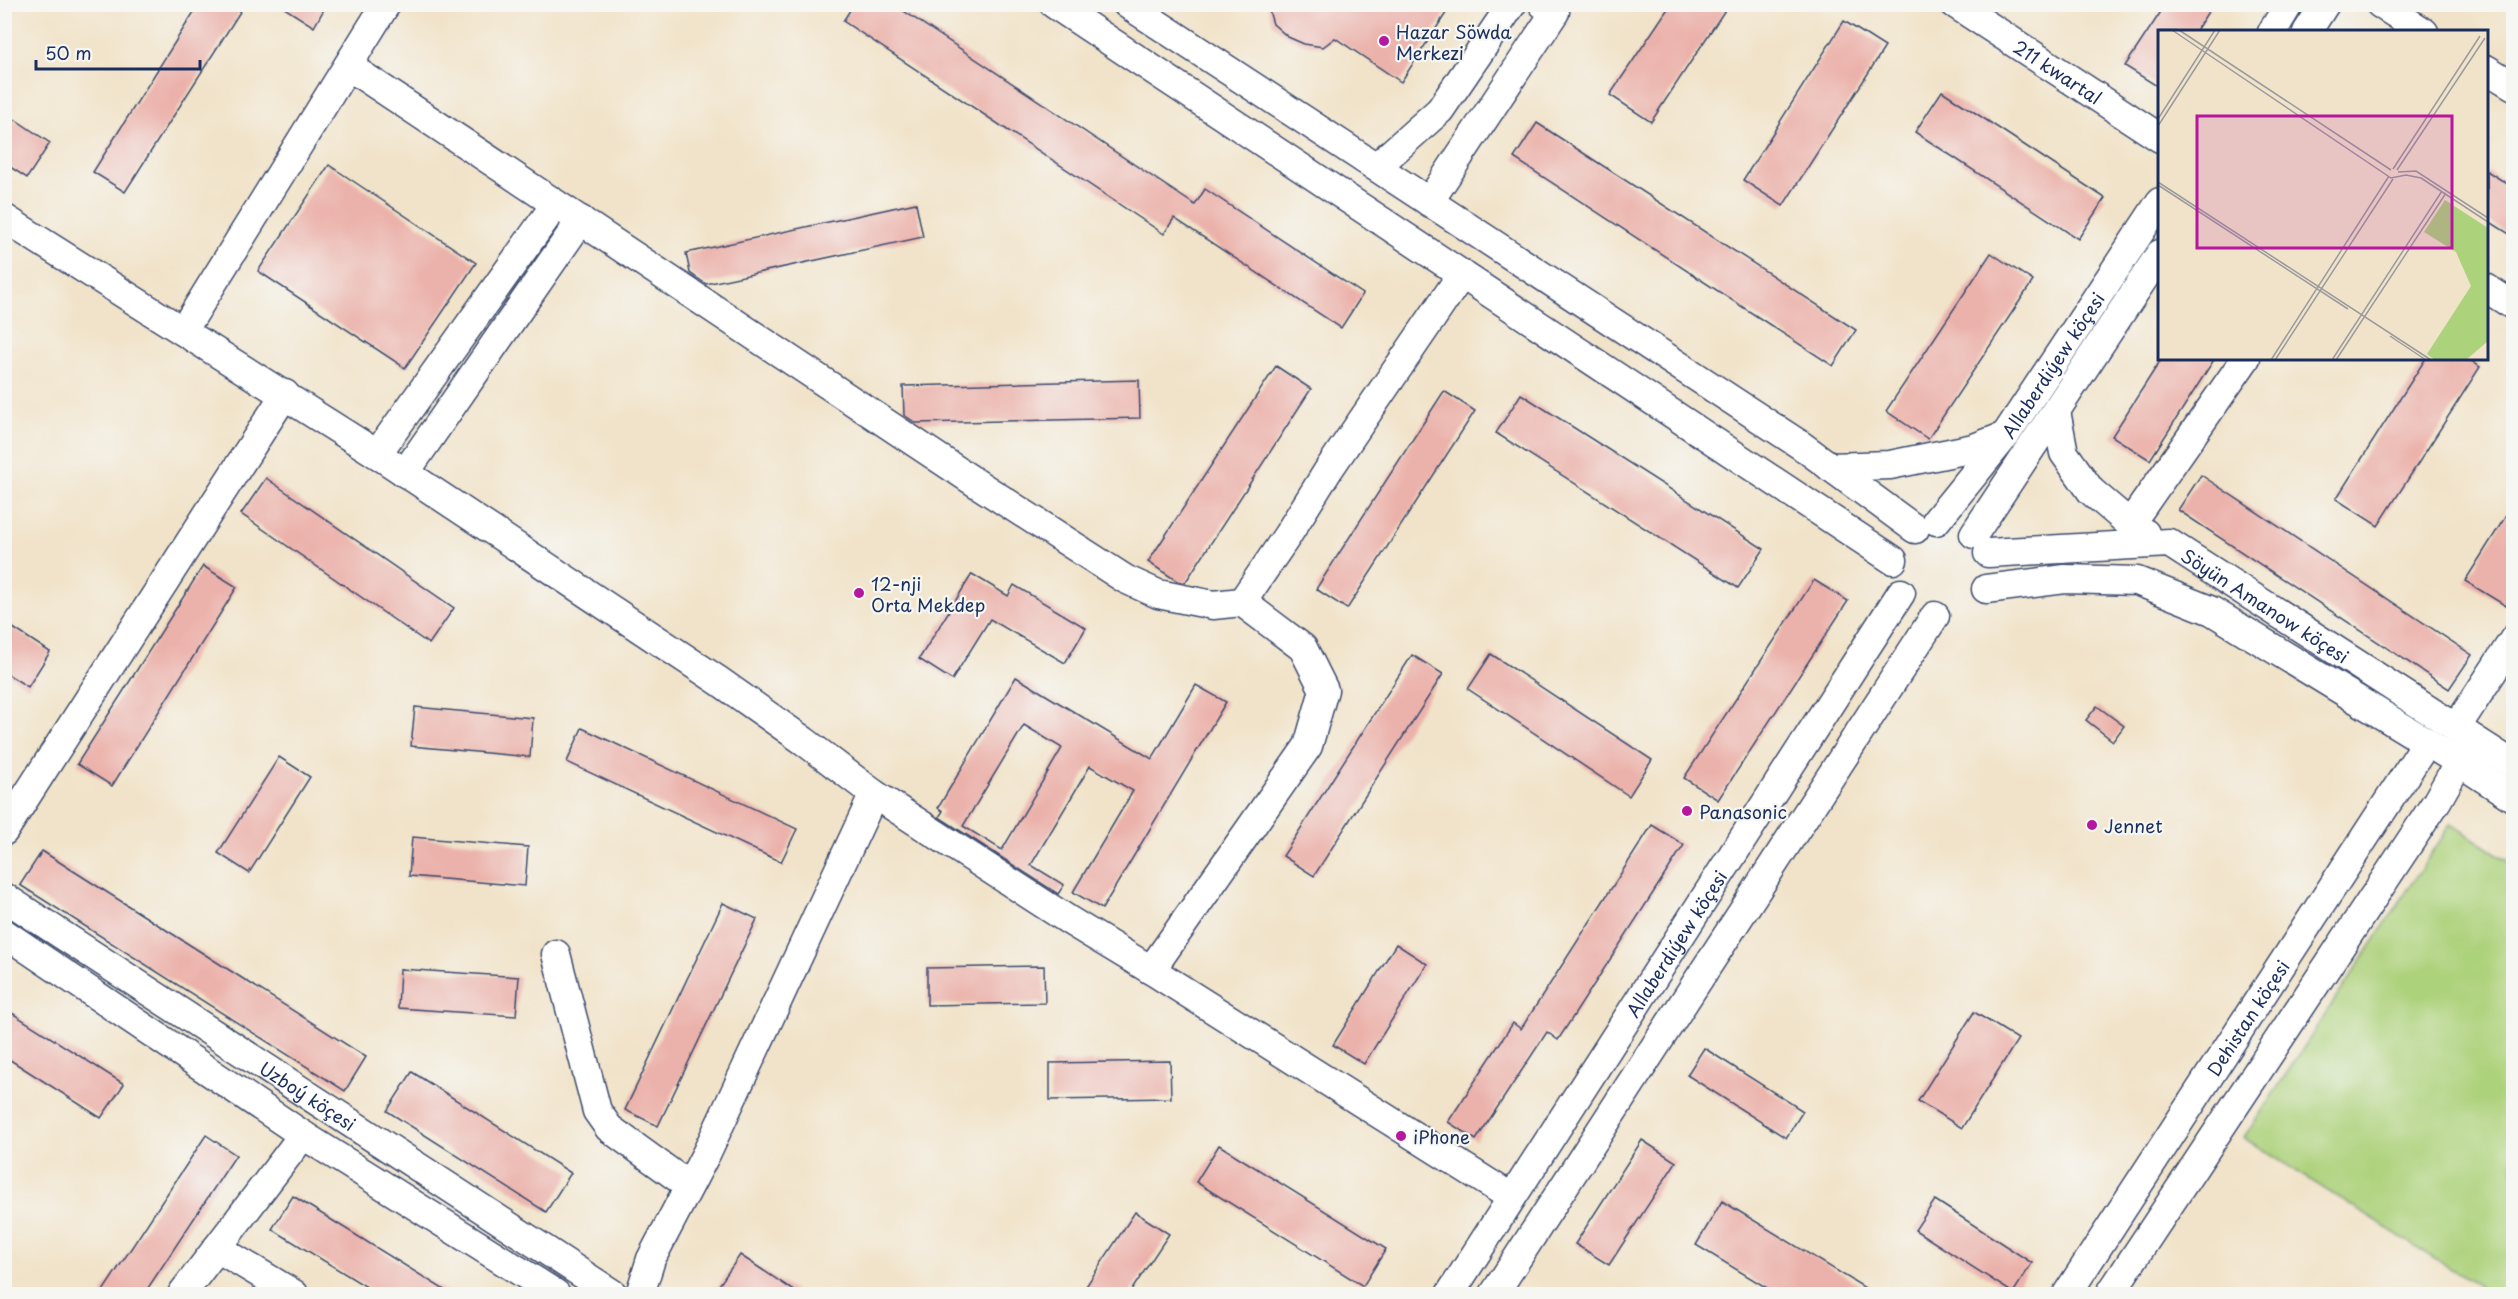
<svg xmlns="http://www.w3.org/2000/svg" width="2518" height="1299" font-family="'Playpen Sans',sans-serif">
	<rect width="100%" height="100%" fill="#f6f6f2"/>
	<filter id="ink" filterUnits="userSpaceOnUse"><feTurbulence type="fractalNoise" baseFrequency=".0167" numOctaves="2"/><feDisplacementMap in="SourceGraphic" scale="12" xChannelSelector="R" yChannelSelector="G"/><feConvolveMatrix kernelMatrix="1 2 1 2 8 2 1 2 1" color-interpolation-filters="sRGB"/></filter>
	<filter id="wash" filterUnits="userSpaceOnUse"><feTurbulence type="fractalNoise" baseFrequency=".008" numOctaves="4" result="noise"/><feDisplacementMap in="SourceGraphic" scale="24" xChannelSelector="R" yChannelSelector="G"/><feGaussianBlur stdDeviation="1.35" result="paint"/><feColorMatrix in="noise" values="0 0 0 0 0 0 0 0 0 0 0 0 0 0 0 0 0 1.4 0 .05"/><feComposite in="paint" operator="in"/></filter>
	<g filter="url(#wash)">
		<rect width="100%" height="100%" fill="#f1e3c9"/>
		<polygon fill="#add27c" stroke="#64806d" stroke-width="1.5" points="2451,824 2513,864 2513,1294 2491,1294 2244,1138"/>
		<g id="blocks">
			<g fill="#ebb2ab" fill-rule="evenodd">
				<polygon points="199,4 245,4 125,192 93,172"/>
				<polygon points="278,4 327,4 314,27"/>
				<polygon points="854,4 893,4 1195,205 1205,189 1363,294 1341,328 1174,218 1164,234 843,21"/>
				<polygon points="1267,4 1452,4 1401,82 1335,38 1323,47 1304,44 1288,37 1273,24"/>
				<polygon points="1671,4 1729,4 1651,122 1610,95"/>
				<polygon points="2166,4 2213,4 2195,32 2160,32 2160,88 2125,66"/>
				<polygon points="1844,21 1885,47 1783,206 1743,180"/>
				<polygon points="1942,91 2105,198 2078,239 1915,132"/>
				<polygon points="4,112 50,143 27,178 4,163"/>
				<polygon points="1537,123 1856,330 1833,366 1514,158"/>
				<polygon points="329,165 476,263 405,368 258,271"/>
				<polygon points="2487,171 2514,188 2514,237 2487,220"/>
				<polygon points="916,203 923,237 706,284 690,273 686,253"/>
				<polygon points="1991,253 2033,281 1928,439 1886,411"/>
				<polygon points="2162,358 2215,358 2150,460 2112,436"/>
				<polygon points="2426,358 2467,358 2480,367 2378,526 2336,499"/>
				<polygon points="1276,366 1311,389 1185,583 1177,581 1148,562"/>
				<polygon points="1139,380 1140,418 916,423 904,415 903,386"/>
				<polygon points="1444,391 1475,411 1347,609 1316,589"/>
				<polygon points="1521,394 1764,549 1738,588 1496,433"/>
				<polygon points="2201,475 2472,655 2449,689 2178,510"/>
				<polygon points="266,478 454,608 429,644 241,514"/>
				<polygon points="2514,503 2514,594 2506,606 2465,581"/>
				<polygon points="203,566 237,587 112,786 77,764"/>
				<polygon points="972,574 1008,596 1014,585 1086,628 1065,663 990,619 952,680 919,659"/>
				<polygon points="1814,580 1848,601 1718,800 1684,778"/>
				<polygon points="4,622 50,652 28,687 4,672"/>
				<polygon points="1491,654 1652,760 1629,796 1468,689"/>
				<polygon points="1412,655 1443,674 1314,876 1283,856"/>
				<path d="M1016 677 1152 759 1196 685 1226 702 1102 909 1073 892 1133 791 1090 766 1031 865 1064 885 1058 894 939 817 943 811 938 808ZM1024 725 1062 748 1002 850 963 826Z"/>
				<polygon points="2097,706 2124,726 2113,741 2086,720"/>
				<polygon points="415,707 533,718 530,757 411,746"/>
				<polygon points="582,728 797,829 781,862 567,762"/>
				<polygon points="279,757 310,777 249,873 218,853"/>
				<polygon points="1652,825 1684,845 1558,1040 1547,1032 1476,1140 1448,1122 1513,1023 1521,1029"/>
				<polygon points="412,837 528,847 525,886 409,876"/>
				<polygon points="42,851 366,1057 345,1091 20,885"/>
				<polygon points="723,903 757,919 658,1126 625,1110"/>
				<polygon points="1396,944 1427,964 1364,1064 1333,1045"/>
				<polygon points="1044,966 1045,1003 927,1005 927,968"/>
				<polygon points="400,969 519,977 516,1016 398,1008"/>
				<polygon points="4,1008 124,1084 101,1118 4,1056"/>
				<polygon points="1974,1012 2018,1039 1962,1128 1918,1101"/>
				<polygon points="1704,1048 1803,1111 1786,1138 1687,1075"/>
				<polygon points="1170,1061 1171,1098 1050,1100 1050,1063"/>
				<polygon points="412,1072 571,1173 546,1212 387,1111"/>
				<polygon points="206,1135 236,1155 144,1294 101,1294"/>
				<polygon points="1642,1140 1676,1162 1609,1265 1575,1244"/>
				<polygon points="1219,1145 1386,1249 1363,1286 1196,1182"/>
				<polygon points="293,1196 451,1294 378,1294 272,1229"/>
				<polygon points="1935,1200 2032,1263 2013,1293 1915,1230"/>
				<polygon points="1722,1201 1875,1294 1777,1294 1696,1245"/>
				<polygon points="1135,1212 1169,1234 1129,1294 1081,1294"/>
				<polygon points="740,1255 799,1294 713,1294"/>
			</g>
		</g>
	</g>
	<g filter="url(#ink)">
		<use href="#blocks" fill-opacity="0" stroke="#3b4a6e" stroke-width="1.5"/>
		<g fill="none" stroke-linecap="round" stroke-linejoin="round">
			<g stroke="#3b4a6e" stroke-width="31">
				<g id="minor">
					<polyline points="1054,4 1893,560"/>
					<polyline points="1127,4 1802,446 1915,529"/>
					<path id="s1" d="M1955 4 2160 138"/>
					<polyline points="2380,4 2424,32"/>
					<polyline points="2272,32 2289,4"/>
					<polyline points="2307,32 2325,4"/>
					<polyline points="348,66 970,479 1125,579 1158,594 1213,605 1242,602"/>
					<polyline points="2486,69 2514,86"/>
					<polyline points="1376,167 1440,110 1512,4"/>
					<polyline points="1429,202 1555,12 1543,4"/>
					<polyline points="4,218 377,454 719,681 804,741 874,794 1070,921 1151,970"/>
					<polyline points="1462,274 1329,469 1287,536 1242,602 1303,648 1324,690 1308,746 1151,970 1511,1197"/>
					<polyline points="2486,288 2514,306"/>
					<polyline points="183,331 386,4"/>
					<polyline points="2056,411 2064,453 2091,491 2137,530 2145,533"/>
					<polyline points="377,454 555,205"/>
					<polyline points="1830,467 1890,465 1974,448 2005,436"/>
					<polyline points="405,473 581,220"/>
					<path id="s2" d="M1936 521 2005 436 2160 202"/>
					<polyline points="2130,524 2246,358"/>
					<polyline points="1974,534 2160,254"/>
					<path id="s3" d="M1988 553 2169 543 2514 765"/>
					<polyline points="1986,589 2065,579 2137,581 2212,611 2459,762 2514,798"/>
					<polyline points="2456,728 2514,639"/>
					<polyline points="4,831 285,394"/>
					<path id="s4" d="M4 897 613 1294"/>
					<polyline points="4,933 303,1135 556,1294"/>
					<polyline points="556,954 597,1111 609,1128 689,1186"/>
					<polyline points="217,1248 294,1294"/>
					<polyline points="182,1294 303,1135"/>
					<polyline points="640,1294 651,1259 707,1152 874,794"/>
					<path id="s5" d="M1450 1294 1901 593"/>
					<polyline points="1494,1294 1935,616"/>
					<path id="s6" d="M2067 1294 2427 742"/>
					<polyline points="2110,1294 2437,801 2459,762"/>
				</g>
			</g>
			<use href="#minor" stroke="#fff" stroke-width="28"/>
		</g>
	</g>
	<g fill="#b5179e" stroke="#f6f6f2" stroke-width="2">
		<circle cx="1384" cy="41" r="6"/>
		<circle cx="859" cy="593" r="6"/>
		<circle cx="1687" cy="811" r="6"/>
		<circle cx="2092" cy="825" r="6"/>
		<circle cx="1401" cy="1136" r="6"/>
	</g>
	<g text-anchor="middle" dominant-baseline="central" stroke-width="4.5" stroke-linejoin="round" paint-order="stroke">
		<g font-size="18" fill="#1b2f5e" stroke="#f6f6f2" text-anchor="start">
			<text x="1396" y="31">Hazar Söwda<tspan x="1396" dy="21">Merkezi</tspan></text>
			<text x="871" y="583">12-nji<tspan x="871" dy="21">Orta Mekdep</tspan></text>
			<text x="1699" y="811">Panasonic</text>
			<text x="2104" y="825">Jennet</text>
			<text x="1413" y="1136">iPhone</text>
		</g>
		<g font-size="18" fill="#1b2f5e" stroke="#f6f6f2">
			<text stroke="none"><textPath href="#s1" startOffset="123">211 kwartal</textPath></text>
			<text stroke="none"><textPath href="#s2" startOffset="195">Allaberdiýew köçesi</textPath></text>
			<text stroke="none"><textPath href="#s3" startOffset="296">Söyün Amanow köçesi</textPath></text>
			<text stroke="none"><textPath href="#s5" startOffset="417">Allaberdiýew köçesi</textPath></text>
			<text stroke="none"><textPath href="#s6" startOffset="330">Dehistan köçesi</textPath></text>
			<text stroke="none"><textPath href="#s4" startOffset="363">Uzboý köçesi</textPath></text>
		</g>
	</g>
	<g transform="translate(2158 30)">
		<rect width="330" height="330" fill="#f1e3c9"/>
		<path d="M287 170 330 198V311L308 330H277L269 324 313 256 298 222 266 202Z" fill="#add27c"/>
		<path fill="none" stroke="#9b9b9e" stroke-width="1.5" d="M14 0 233 148 248 145 263 148 330 192M21 0 233 140M0 89 57 0M0 96 62 0M235 139 322 6M239 140 327 8M240 142 258 141 330 188M0 152 273 330M0 155 190 279M232 306 268 330M113 330 231 146M117 330 235 149M174 330 284 161M178 330 288 163"/>
		<path fill="#b5179e" fill-opacity="0.15" stroke="#b5179e" stroke-width="3" d="M39 86H294V218H39Z"/>
		<rect width="330" height="330" fill="none" stroke="#1b2f5e" stroke-width="3"/>
	</g>
	<rect width="2518" height="1299" fill="none" stroke="#f6f6f2" stroke-width="24"/>
	<path d="M36 60v9h164v-9" fill="none" stroke="#1b2f5e" stroke-width="3"/>
	<text x="45" y="60" font-size="18" fill="#1b2f5e" stroke="#f6f6f2" stroke-width="4.5" paint-order="stroke">50 m</text>
</svg>
